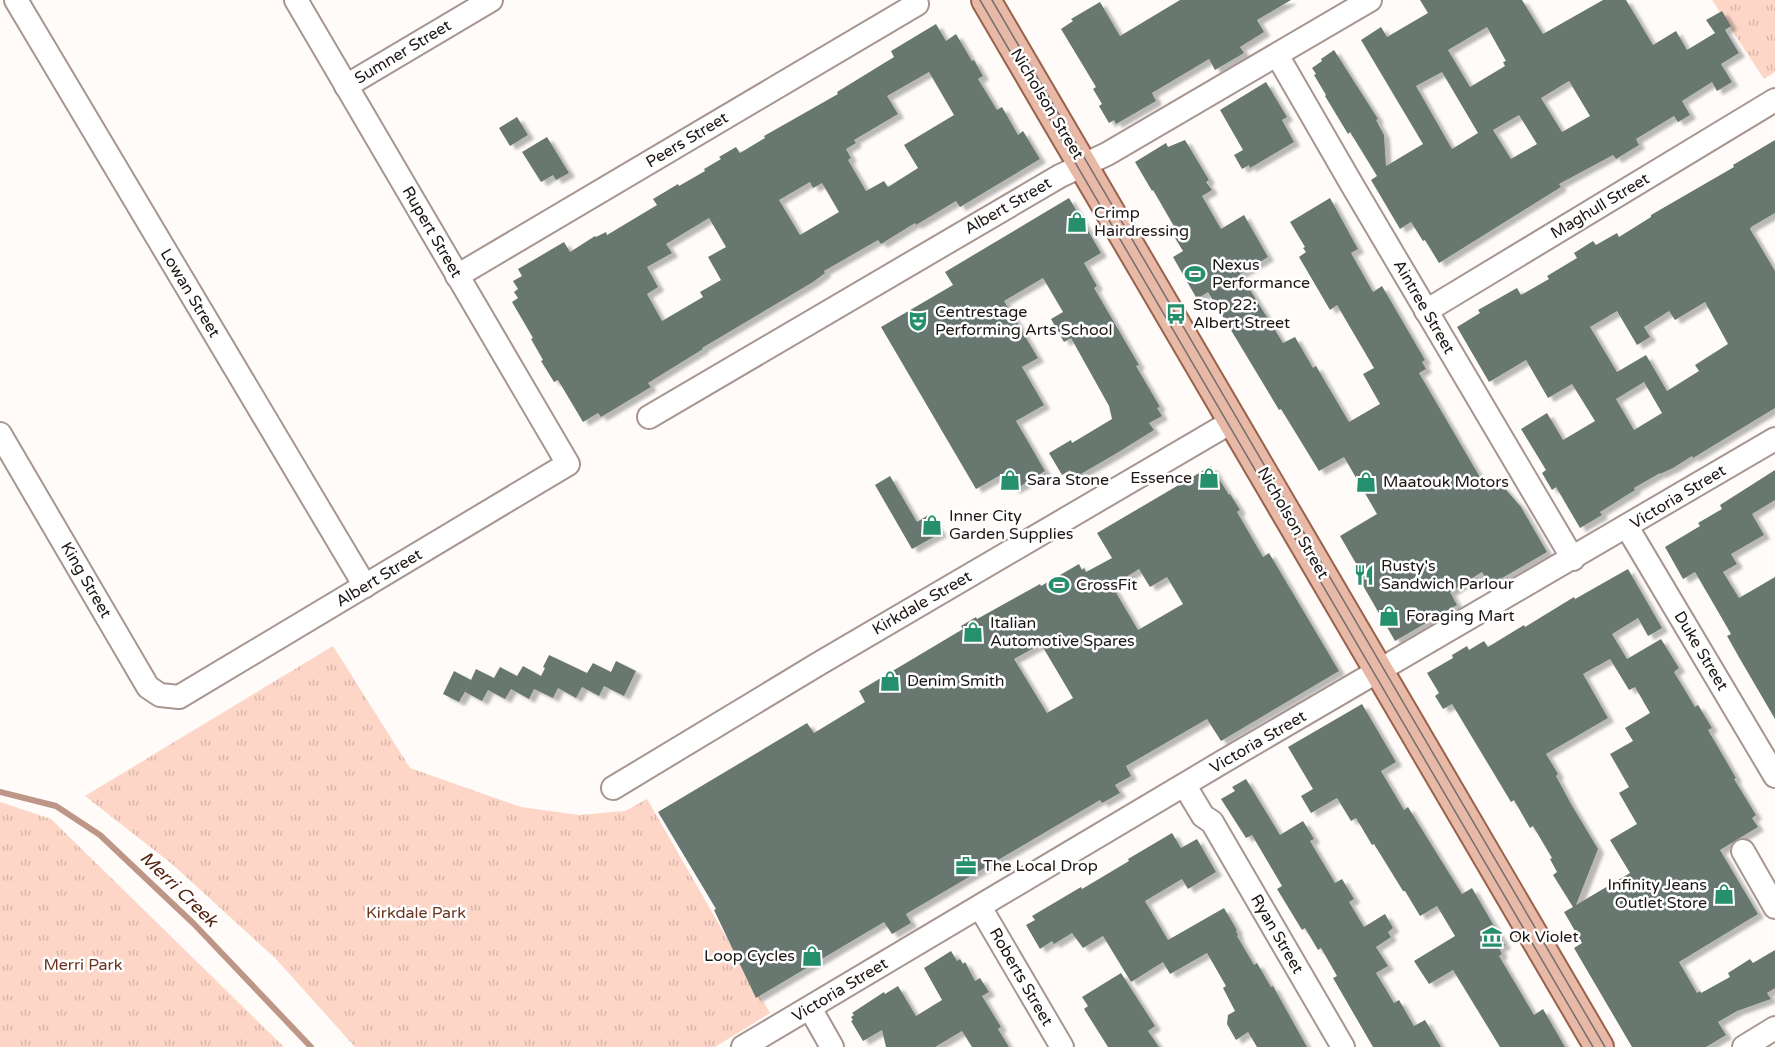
<svg xmlns="http://www.w3.org/2000/svg" width="1775" height="1047" font-family="'Varela Round',sans-serif">
	<defs>
		<pattern id="park-tufts" width="24" height="20" patternUnits="userSpaceOnUse" patternTransform="scale(1.5)"><rect width="24" height="20" fill="#fdd6c8"/><path d="M3 7l-1-3M5 7V3M7 7l1-3M15 17l-1-3M17 17v-4M19 17l1-3" fill="none" stroke="#d8b7ab"/></pattern>
		<filter id="shadow"><feDropShadow dx="6" dy="4" stdDeviation="1.5" flood-color="#0004"/></filter>
	</defs>
	<rect width="100%" height="100%" fill="#fefbf9"/>
	<g fill="url(#park-tufts)">
		<polygon points="1712,0 1775,0 1775,72 1764,79"/>
		<polygon points="333,646 410,768 521,807 579,815 625,811 647,799 770,1013 715,1047 355,1047 276,959 172,864 85,796"/>
		<polygon points="0,802 51,819 284,1047 0,1047"/>
	</g>
	<g fill="none" stroke-linecap="round" stroke-linejoin="round">
		<polyline stroke="#be9687" stroke-width="6" points="0,792 56,806 100,835 194,924 311,1047"/>
	</g>
	<g fill="#687871" fill-rule="evenodd" filter="url(#shadow)">
		<polygon points="1180,0 1291,0 1257,20 1264,32 1240,47 1244,53 1215,70 1209,59 1152,93 1156,101 1116,124 1114,120 1109,123 1099,106 1102,104 1093,89 1096,87 1061,29 1073,21 1071,19 1100,2 1120,36"/>
		<path d="M1420 0H1522L1543 34 1603 0H1626L1653 45 1676 31 1687 50 1715 33 1706 20 1722 11 1731 26 1725 30 1739 53 1721 64 1732 82 1717 91 1712 82 1682 101 1690 115 1678 122 1674 116 1636 139 1639 145 1616 159 1613 155 1559 184 1561 187 1439 263 1425 240 1423 241 1411 222 1400 229 1371 180 1377 176 1350 132 1348 134 1325 96 1326 95 1314 75 1316 74 1312 68 1322 61 1321 59 1334 50 1378 119 1376 120 1384 135 1386 166 1423 144 1361 40 1381 27 1387 37 1428 13ZM1487 27 1506 61 1503 62 1505 66 1470 87 1448 50ZM1442 72 1478 133 1452 149 1416 86ZM1569 81 1590 116 1562 132 1541 98ZM1519 115 1537 144 1511 159 1493 130Z"/>
		<path d="M936 24 946 41 956 34 972 61 974 60 983 76 978 79 997 110 1002 107 1018 135 1023 131 1040 159 960 207 956 201 916 225 915 223 881 244 878 240 824 271 825 273 813 282 702 348 703 349 648 383 651 387 601 417 598 413 583 422 558 380 554 382 541 361 543 360 531 339 533 338 512 302 518 298 514 292 518 289 513 281 522 276 518 269 564 242 570 252 595 236 596 237 606 232 607 235 657 205 653 199 678 184 679 186 705 171 704 169 721 159 719 157 736 147 740 153 765 138 764 136 838 94 837 92 894 57 891 51ZM929 72 954 115 904 145 918 168 888 187 884 181 866 191 848 160 851 158 846 149 856 143 854 140 898 114 887 96ZM810 182 813 188 822 183 839 212 800 235 779 200ZM709 218 726 247 708 257 721 280 700 292 703 297 662 321 647 294 658 287 647 267 672 253 666 244Z"/>
		<polygon points="1266,82 1287,117 1282,120 1294,142 1250,168 1249,165 1242,169 1234,155 1243,150 1220,110"/>
		<polygon points="517,117 528,135 510,146 499,128"/>
		<polygon points="547,137 569,173 556,180 553,175 541,182 522,152"/>
		<polygon points="1185,140 1209,180 1206,182 1212,190 1202,196 1221,229 1244,215 1268,257 1240,274 1283,343 1295,337 1313,368 1316,366 1349,422 1380,404 1363,374 1374,368 1337,305 1330,310 1299,257 1306,252 1303,248 1305,247 1290,222 1330,198 1358,249 1351,253 1373,292 1382,286 1425,360 1422,362 1426,369 1419,373 1488,491 1501,484 1521,507 1547,552 1490,585 1482,572 1450,592 1457,605 1395,641 1354,570 1358,567 1340,536 1377,514 1344,457 1319,471 1281,409 1279,410 1208,292 1197,299 1173,257 1183,251 1175,238 1179,235 1153,190 1152,191 1135,162 1166,143 1168,147"/>
		<path d="M1775 140V213L1751 227 1750 229 1775 271V408L1693 458 1692 456 1673 468 1660 474V473L1634 488 1635 490 1600 512 1602 515 1580 528 1556 487 1552 490 1542 473 1546 470 1521 429 1547 413 1563 440 1595 421 1572 384 1548 398 1526 360 1489 382 1457 327 1480 313 1478 310 1517 288 1521 295 1549 279 1547 276 1577 258 1574 253 1593 241 1596 245 1617 233 1619 237 1651 217V215L1734 167 1733 165ZM1705 302 1728 344 1695 365 1699 371 1667 391 1646 355 1617 372 1590 327 1617 311 1637 345 1650 337 1644 327 1669 311 1675 320ZM1644 382 1662 413 1634 430 1616 399Z"/>
		<polygon points="1069,198 1101,253 1084,263 1097,286 1094,288 1139,365 1136,366 1160,407 1157,408 1162,416 1149,423 1154,430 1117,453 1074,478 1070,470 1062,475 1049,453 1071,440 1072,443 1112,419 1109,406 1071,338 1064,342 1051,319 1063,312 1043,278 1004,301 1038,358 1022,367 1044,405 1016,421 1045,471 1014,490 1004,473 976,489 881,327 953,285 945,272"/>
		<path d="M1211 466 1229 495 1230 494 1240 510 1237 512 1263 557 1269 553 1339 671 1221 741 1207 719 1126 766 1131 776 1115 785 1120 793 1102 803 1100 800 906 914 911 923 892 934 884 922 756 998 714 910 716 909 658 812 807 723 814 733 865 702 859 691 963 629 961 626 976 617 977 619 1040 584 1041 586 1079 564 1082 570 1084 568 1086 572 1112 558 1097 533ZM1139 569 1150 587 1167 577 1183 604 1138 630 1112 586ZM1041 644 1073 698 1047 713 1014 659Z"/>
		<polygon points="1775,470 1775,500 1752,514 1764,535 1731,554 1737,564 1723,572 1739,598 1775,577 1775,719 1740,659 1727,636 1731,634 1695,572 1683,579 1665,547 1700,526 1698,523 1722,509 1720,505"/>
		<polygon points="890,476 917,522 930,514 941,533 912,549 875,485"/>
		<path d="M1628 569 1662 628 1648 636 1638 618 1612 634 1627 659 1661 639 1679 668 1674 672 1695 707 1698 705 1712 728 1708 730 1736 778 1734 779 1756 815 1752 818 1758 827 1720 850 1758 914 1679 962 1697 993 1700 991 1701 993 1730 977 1728 973 1750 959 1753 963 1775 950V988L1767 993 1771 999 1737 1011 1718 1022 1726 1035 1706 1047H1632L1574 948 1582 943 1564 912 1573 907 1553 875 1557 872 1550 859 1552 858 1533 826 1530 828 1514 800 1511 802 1452 704 1443 709 1435 696 1439 693 1427 673 1453 658 1452 655 1467 646 1469 650 1484 641 1488 647 1524 625 1525 627 1574 597 1575 599ZM1610 659 1629 690 1635 687 1650 713 1625 728 1633 741 1610 754 1629 787 1619 793 1637 824 1610 840 1630 873 1576 905 1598 849 1571 804 1556 776 1558 774 1546 754 1608 718 1583 674Z"/>
		<polygon points="549,655 587,673 593,663 611,672 616,661 636,671 624,696 604,686 599,696 582,687 576,698 558,688 553,698 534,689 529,699 511,689 505,699 488,690 482,701 465,692 470,683 459,702 443,694 454,671 471,680 476,669 494,678 500,667 517,676 523,666 541,676 545,668 543,667"/>
		<polygon points="1362,704 1396,762 1381,771 1404,810 1408,807 1462,894 1472,888 1505,945 1499,948 1502,954 1499,956 1518,988 1534,1015 1543,1009 1565,1047 1500,1047 1453,970 1429,984 1414,961 1455,936 1437,906 1420,916 1405,891 1403,891 1374,844 1372,845 1356,818 1351,821 1337,798 1311,813 1301,796 1313,789 1288,747"/>
		<polygon points="1246,779 1280,835 1303,821 1314,839 1310,841 1335,883 1342,879 1354,899 1349,902 1364,927 1385,914 1393,928 1388,932 1391,937 1376,947 1388,966 1376,973 1394,1003 1399,1000 1414,1026 1425,1020 1441,1047 1373,1047 1333,978 1337,976 1321,948 1318,950 1305,928 1302,930 1277,889 1282,886 1252,835 1246,838 1221,799 1235,791 1232,787"/>
		<polygon points="1172,833 1181,848 1197,839 1216,872 1188,889 1182,879 1145,901 1168,940 1224,908 1237,930 1236,931 1238,935 1237,936 1254,965 1257,963 1271,987 1273,986 1307,1047 1257,1047 1248,1032 1236,1040 1227,1024 1228,1015 1235,1011 1223,988 1226,986 1207,953 1170,974 1163,962 1131,982 1103,936 1083,948 1072,933 1054,944 1052,941 1040,949 1026,925 1035,920 1032,916 1081,887 1082,889 1129,861 1128,859"/>
		<polygon points="951,951 957,961 960,959 963,964 965,962 975,981 980,978 989,992 982,996 1001,1027 998,1029 1009,1047 972,1047 962,1031 935,1047 886,1047 882,1030 863,1041 851,1021 853,1020 851,1017 854,1015 852,1013 884,992 885,994 898,986 916,1016 942,1000 924,968"/>
		<polygon points="1121,973 1155,1026 1148,1031 1159,1047 1108,1047 1084,1009 1088,1006 1082,997"/>
	</g>
	<g fill="none" stroke-linecap="round" stroke-linejoin="round">
		<g stroke="#a79690" stroke-width="26">
			<g id="minor">
				<polyline points="16,0 365,586"/>
				<polyline points="1277,55 1351,183 1573,559"/>
				<polyline points="346,86 491,0"/>
				<polyline points="457,276 917,4"/>
				<polyline points="1426,311 1775,100"/>
				<polyline points="649,417 1060,176 1107,154 1370,0"/>
				<polyline points="0,434 148,687 160,695 179,697 568,464 296,0"/>
				<polyline points="1627,527 1775,776"/>
				<polyline points="1185,786 1203,816 1212,822 1343,1047"/>
				<polyline points="613,788 820,663 1233,421"/>
				<polyline points="1743,851 1775,907"/>
				<polyline points="980,907 1062,1047"/>
				<polyline points="810,1008 832,1047"/>
				<polyline points="743,1047 1224,761 1775,439"/>
				<polyline points="1744,1047 1775,1028"/>
			</g>
		</g>
		<g stroke="#98624d" stroke-width="32">
			<polyline id="major" points="986,0 1599,1047"/>
		</g>
		<use href="#minor" stroke="#fff" stroke-width="22"/>
		<use href="#major" stroke="#e9b9a7" stroke-width="28"/>
		<g stroke="#746f6c" stroke-width="1.5">
			<polyline points="980,0 1593,1047"/>
			<polyline points="992,0 1605,1047"/>
		</g>
	</g>
	<defs>
		<g id="shop-bare" transform="scale(1.62)"><path d="M-5-2.5h2.3a2.7 3.5 0 0 1 5.4 0H5L5.5 6h-11ZM-1.5-2.5h3a1.5 2.3 0 0 0-3 0Z" fill="#26906e" stroke="#fff" stroke-width="2.5" paint-order="stroke"/></g>
		<g id="stadium-bare" transform="scale(1.62)"><path d="M0-5a6.5 5 0 1 0 0 10a6.5 5 0 1 0 0-10ZM-3.5-1.8h7v3.6h-7Z" fill="#26906e" stroke="#fff" stroke-width="2.5" paint-order="stroke"/></g>
		<g id="bus-bare" transform="scale(1.62)"><path d="M-5-6H5V4H4V6H2V4H-2V6H-4V4H-5ZM-3.5-4V0h7V-4ZM-3.5 1.2v1.5H-2V1.2ZM2 1.2v1.5H3.5V1.2Z" fill="#26906e" stroke="#fff" stroke-width="2.5" paint-order="stroke"/></g>
		<g id="theatre-bare" transform="scale(1.62)"><path d="M-5-5.5Q0-4 5-5.5V0Q5 5 0 6Q-5 5-5 0ZM-3.3-2.5H-1v1.5H-3.3ZM1-2.5H3.3v1.5H1ZM-2.8 1Q0 5.5 2.8 1Z" fill="#26906e" stroke="#fff" stroke-width="2.5" paint-order="stroke"/></g>
		<g id="restaurant-bare" transform="scale(1.62)"><path d="M-5-6h1v4h1v-4h1v4h1v-4h1v5L-1.5 .5V6h-2V.5L-5-1ZM5-6V6H3V1.5H1.5Q1.5-4 5-6Z" fill="#26906e" stroke="#fff" stroke-width="2.5" paint-order="stroke"/></g>
		<g id="office-bare" transform="scale(1.62)"><path d="M-6-3h4V-5.5h4V-3h4V5H-6ZM-1-4.5V-3h2v-1.5ZM-6 0V1H6V0Z" fill="#26906e" stroke="#fff" stroke-width="2.5" paint-order="stroke"/></g>
		<g id="museum-bare" transform="scale(1.62)"><path d="M0-6L6-3V-2H-6V-3ZM-5-1h2V3h-2ZM-1-1h2V3h-2ZM3-1h2V3H3ZM-6 4H6V6H-6Z" fill="#26906e" stroke="#fff" stroke-width="2.5" paint-order="stroke"/></g>
	</defs>
	<g fill-rule="evenodd">
		<use href="#shop-bare" x="1077" y="222"/>
		<use href="#stadium-bare" x="1195" y="274"/>
		<use href="#bus-bare" x="1176" y="314"/>
		<use href="#theatre-bare" x="918" y="321"/>
		<use href="#shop-bare" x="1209" y="478"/>
		<use href="#shop-bare" x="1010" y="480"/>
		<use href="#shop-bare" x="1366" y="482"/>
		<use href="#shop-bare" x="932" y="525"/>
		<use href="#restaurant-bare" x="1364" y="575"/>
		<use href="#stadium-bare" x="1059" y="585"/>
		<use href="#shop-bare" x="1389" y="616"/>
		<use href="#shop-bare" x="973" y="632"/>
		<use href="#shop-bare" x="890" y="681"/>
		<use href="#office-bare" x="966" y="866"/>
		<use href="#shop-bare" x="1724" y="894"/>
		<use href="#museum-bare" x="1492" y="937"/>
		<use href="#shop-bare" x="812" y="956"/>
	</g>
	<g text-anchor="middle" dominant-baseline="central" stroke-width="5" stroke-linejoin="round" paint-order="stroke">
		<g font-size="16" fill="#1d1714" stroke="#fff">
			<text transform="translate(403 52) rotate(-31)">Sumner Street</text>
			<text transform="translate(1047 104) rotate(59)">Nicholson Street</text>
			<text transform="translate(687 140) rotate(-31)">Peers Street</text>
			<text transform="translate(1008 206) rotate(-30)">Albert Street</text>
			<text transform="translate(1600 206) rotate(-31)">Maghull Street</text>
			<text transform="translate(432 232) rotate(60)">Rupert Street</text>
			<text transform="translate(190 293) rotate(59)">Lowan Street</text>
			<text transform="translate(1424 307) rotate(60)">Aintree Street</text>
			<text transform="translate(1678 497) rotate(-31)">Victoria Street</text>
			<text transform="translate(1293 523) rotate(60)">Nicholson Street</text>
			<text transform="translate(379 578) rotate(-31)">Albert Street</text>
			<text transform="translate(86 580) rotate(60)">King Street</text>
			<text transform="translate(922 603) rotate(-30)">Kirkdale Street</text>
			<text transform="translate(1701 651) rotate(59)">Duke Street</text>
			<text transform="translate(1258 742) rotate(-30)">Victoria Street</text>
			<text transform="translate(1277 934) rotate(60)">Ryan Street</text>
			<text transform="translate(1021 977) rotate(60)">Roberts Street</text>
			<text transform="translate(840 990) rotate(-31)">Victoria Street</text>
		</g>
		<g font-size="16" fill="#1d1714" stroke="#fff" text-anchor="start">
			<text x="1094" y="213">Crimp<tspan x="1094" dy="18">Hairdressing</tspan></text>
			<text x="1212" y="265">Nexus<tspan x="1212" dy="18">Performance</tspan></text>
			<text x="1193" y="305">Stop 22:<tspan x="1193" dy="18">Albert Street</tspan></text>
			<text x="935" y="312">Centrestage<tspan x="935" dy="18">Performing Arts School</tspan></text>
			<text x="1192" y="478" text-anchor="end">Essence</text>
			<text x="1027" y="480">Sara Stone</text>
			<text x="1383" y="482">Maatouk Motors</text>
			<text x="949" y="516">Inner City<tspan x="949" dy="18">Garden Supplies</tspan></text>
			<text x="1381" y="566">Rusty's<tspan x="1381" dy="18">Sandwich Parlour</tspan></text>
			<text x="1076" y="585">CrossFit</text>
			<text x="1406" y="616">Foraging Mart</text>
			<text x="990" y="623">Italian<tspan x="990" dy="18">Automotive Spares</tspan></text>
			<text x="907" y="681">Denim Smith</text>
			<text x="983" y="866">The Local Drop</text>
			<text x="1707" y="885" text-anchor="end">Infinity Jeans<tspan x="1707" dy="18">Outlet Store</tspan></text>
			<text x="1509" y="937">Ok Violet</text>
			<text x="795" y="956" text-anchor="end">Loop Cycles</text>
		</g>
		<g font-size="16" fill="#6a3520" stroke="#fff">
			<text x="416" y="913">Kirkdale Park</text>
			<text x="83" y="965">Merri Park</text>
		</g>
		<g font-size="18" font-style="italic" fill="#56220d" stroke="#fff">
			<text transform="translate(179 889) rotate(44)">Merri Creek</text>
		</g>
	</g>
</svg>
